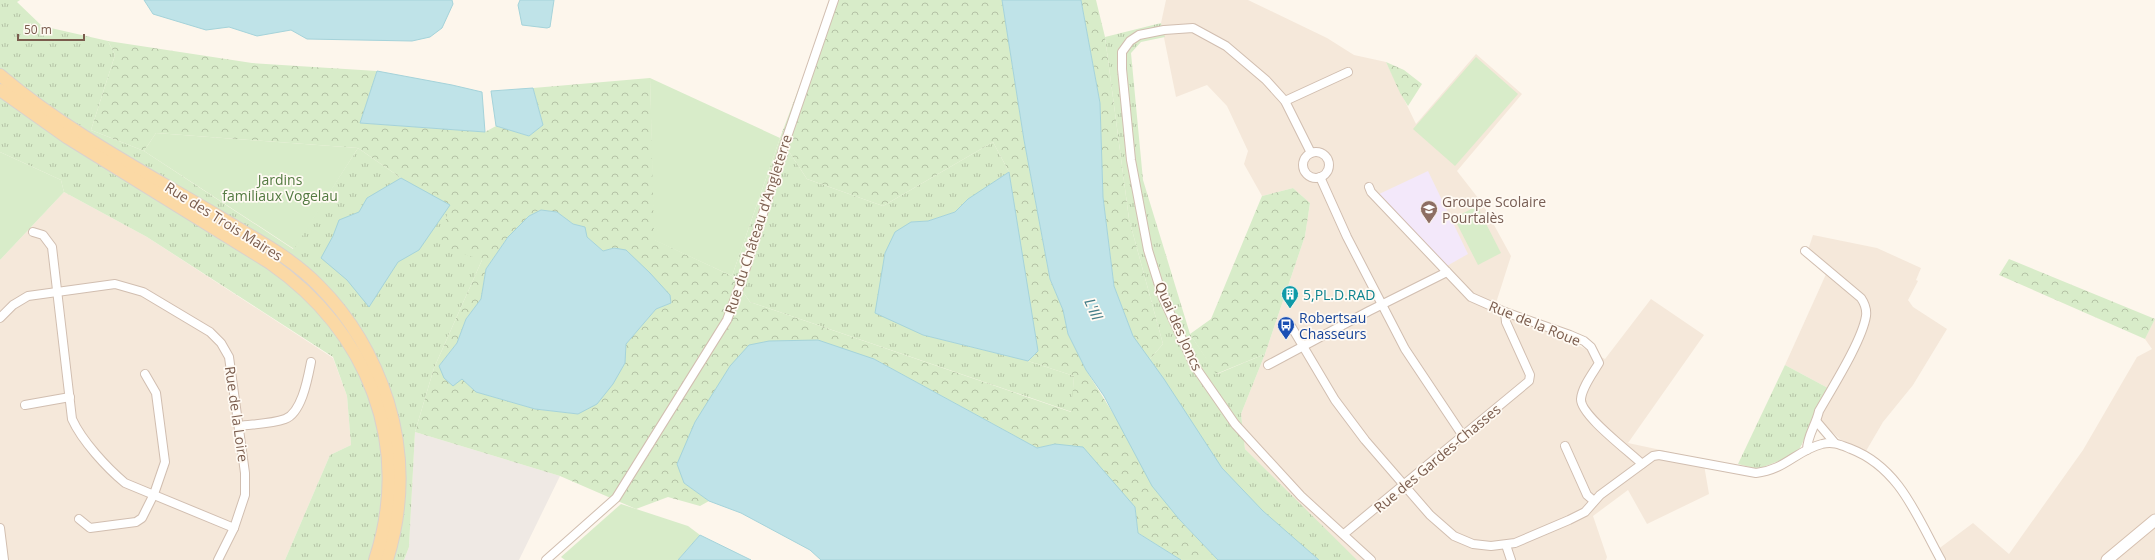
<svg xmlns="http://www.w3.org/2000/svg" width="2155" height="560" font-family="'Open Sans',sans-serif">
	<defs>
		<pattern id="grass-tufts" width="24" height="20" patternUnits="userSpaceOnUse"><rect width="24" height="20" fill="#d8ecc9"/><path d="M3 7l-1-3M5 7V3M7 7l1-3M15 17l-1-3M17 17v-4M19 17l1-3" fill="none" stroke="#b4c2a5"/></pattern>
		<pattern id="forest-crowns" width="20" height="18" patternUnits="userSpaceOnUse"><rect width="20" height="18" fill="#d8ecc9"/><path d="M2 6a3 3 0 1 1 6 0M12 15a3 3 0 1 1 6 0" fill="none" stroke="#b4c2a5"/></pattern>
	</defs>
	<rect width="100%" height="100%" fill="#fdf6ec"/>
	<g fill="#f5e8da">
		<polygon points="1166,0 1248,0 1327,38 1354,55 1386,62 1416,124 1476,54 1522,94 1457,171 1482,203 1511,256 1496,303 1605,359 1651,299 1704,335 1628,443 1703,459 1709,494 1647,524 1628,490 1593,516 1607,557 1606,560 1356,560 1245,449 1241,414 1265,354 1305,236 1310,203 1293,188 1262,196 1244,164 1248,151 1227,106 1207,85 1176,97 1161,23"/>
		<polygon points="64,192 147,237 333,358 347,396 351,445 330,455 285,560 0,560 0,260"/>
		<polygon points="1813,235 1877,248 1921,268 1916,280 1918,281 1908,300 1913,307 1947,329 1913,385 1883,422 1866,451 1841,440 1825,426 1814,422 1828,388 1785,365 1827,272 1806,256"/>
		<polygon points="2155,319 2155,560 1944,560 1937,550 1973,523 2009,554 2083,450 2137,357 2152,349 2145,339"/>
	</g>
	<polygon fill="#efe9e4" points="415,432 560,476 519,560 404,560 409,547"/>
	<polygon fill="#f3e8fa" points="1428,171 1468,254 1445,267 1377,195"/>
	<g fill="url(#grass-tufts)">
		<polygon points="0,0 20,0 17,2 42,26 108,41 115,55 91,130 144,151 293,249 358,148 401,178 450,205 482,260 434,368 415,432 409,547 404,560 285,560 330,455 351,445 347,396 333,357 147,237 64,192 61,180 0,152"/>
		<path d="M1161 23 1165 37 1141 42 1131 53 1143 180 1190 334 1217 374 1265 354 1241 414 1245 449 1357 560H1319C1286 531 1249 503 1222 468 1195 434 1176 394 1149 360L1163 344 1129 219 1105 37Z"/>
		<polygon points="780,138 807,179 883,206 993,142 1009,172 968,200 955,212 928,221 911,222 885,253 883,267 923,335 1028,361 1074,376 1072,412 750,302 732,276"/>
		<polygon points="1785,365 1828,388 1800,448 1789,457 1758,469 1738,464"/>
	</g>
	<g fill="url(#forest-crowns)" fill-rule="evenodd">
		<path d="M832 0H1002L1024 140 1050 279 1063 310 1068 334 1086 370 1179 519 1218 560H1181L1138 533 1135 507 1055 444 1037 448 874 359 684 483 709 501 700 506 668 497 636 509 560 476 415 432 434 368 482 260 440 246 449 205 401 178 358 148 156 133 144 151 91 130 115 55 108 41 252 63 377 71 360 123 485 132 496 126 529 136 543 125 533 88 650 78 655 240 732 276 750 302 1071 412 1074 376 1028 361 1037 351 1009 172 993 142 883 206 807 179 780 138ZM541 210 557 212 573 224 584 227 587 237 603 251 614 248 671 303 656 309 626 344V352L578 414 535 409 476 392 462 379 439 366 457 343 466 319 481 299 486 269 508 237 529 216Z"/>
		<polygon points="1081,0 1096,0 1105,37 1129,219 1163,344 1149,360 1133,336 1114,286 1103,197 1100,103"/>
		<polygon points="1386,62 1404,70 1422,84 1408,106 1400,93"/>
		<polygon points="1293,188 1310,203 1305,236 1265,354 1216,374 1190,334 1211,319 1262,196"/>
		<polygon points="2009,259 2155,319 2145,339 1999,275"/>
	</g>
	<g fill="#d8ecc9">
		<polygon points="1476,57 1518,94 1455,166 1413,129"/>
		<polygon points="650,78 780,138 732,276 654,240"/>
		<polygon points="156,133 358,148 294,249 144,151"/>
		<polygon points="0,152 61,180 64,192 0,260"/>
		<polygon points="1477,206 1501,253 1478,265 1454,218"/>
		<polygon points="621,504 688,526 700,535 678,560 565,560 561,557"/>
	</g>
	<g fill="#bfe3e8" stroke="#a5d3da">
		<polygon points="144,0 452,0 453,4 442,28 430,37 412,41 307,39 291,30 257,36 229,27 206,30 153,14"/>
		<polygon points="520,0 554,0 550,27 547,28 522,25 518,5"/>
		<polygon points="1002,0 1081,0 1100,103 1103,197 1114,286 1133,336 1164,379 1222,468 1263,511 1319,560 1218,560 1179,519 1152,486 1104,396 1086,370 1068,334 1063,310 1050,279 1024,140"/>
		<polygon points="377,71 452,85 482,92 485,132 360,123"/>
		<polygon points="533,88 543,125 529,136 496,126 491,91"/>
		<polygon points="1009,172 1038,351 1028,361 923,335 875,313 885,253 895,232 911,222 928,221 955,212 968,199"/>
		<polygon points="401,178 450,205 419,250 398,262 369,307 347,280 321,258 333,236 339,220 359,212 367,198"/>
		<polygon points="541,210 557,212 573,224 585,227 587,237 603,251 614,248 626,250 650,273 670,295 671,303 656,309 626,344 625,363 613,384 597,404 578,414 535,409 476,392 462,379 453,386 444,378 439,366 457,343 466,319 481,299 486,269 508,237 529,216"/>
		<polygon points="818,340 874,359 1037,448 1055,444 1083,447 1135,507 1138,533 1181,560 821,560 810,550 741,513 709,501 684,483 677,464 695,422 730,366 749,345 769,341"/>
		<polygon points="700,535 751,560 678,560"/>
	</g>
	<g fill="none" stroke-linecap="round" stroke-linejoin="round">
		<g stroke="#d1beb0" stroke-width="10">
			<g id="minor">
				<polyline points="1285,101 1348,72"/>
				<circle cx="1316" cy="165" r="13"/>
				<polyline points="1311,153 1285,101 1266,80 1226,46 1193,28 1164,30 1139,35 1130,41 1122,52 1122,69 1131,160 1148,250 1163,298 1194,365 1235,424 1301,496 1371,560"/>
				<polyline points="1320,177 1347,237 1405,349 1463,436"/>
				<path d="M1369 187 1371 192 1471 297 1505 312 1570 335 1584 341 1591 347 1599 363C1593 373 1582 387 1581 399 1580 415 1630 452 1642 464"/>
				<path d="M33 232 43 235 52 247 72 419C82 441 107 468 125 483L234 528"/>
				<path d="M1805 251 1861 298C1865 304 1867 309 1866 316 1862 341 1832 388 1819 411 1816 425 1807 436 1807 450"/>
				<polyline points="0,318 13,305 28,296 115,284 143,292 210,332 221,343 229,357 245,473 245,495 234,528 218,560"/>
				<path d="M1291 326 1335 400 1365 440 1430 515 1454 536 1473 544 1491 546 1515 543 1569 520 1585 512 1600 495 1653 456 1659 455 1756 473C1785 470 1797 450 1822 444 1833 441 1841 445 1851 449 1900 468 1917 517 1941 560"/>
				<polyline points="1268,365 1369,311 1447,272"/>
				<polyline points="25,405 70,397"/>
				<polyline points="1817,422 1834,442"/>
				<path d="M239 426C253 424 271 424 285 419 302 413 308 377 311 362"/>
				<polyline points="1565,446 1587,495 1594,501"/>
				<polyline points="79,519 90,528 136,522 142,518 154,494 165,462 156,393 145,374"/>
				<polyline points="0,528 4,560"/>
				<polyline points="1344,534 1529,381 1530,375 1506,322 1505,312"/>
				<polyline points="1506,545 1511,560"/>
				<polyline points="546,560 616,498 727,320 744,274 787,137 834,0"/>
			</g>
		</g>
		<g stroke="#d6c0b0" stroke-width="13">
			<polyline id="secondary" points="2107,560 2155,520"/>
		</g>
		<g stroke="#dad1cd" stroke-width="14">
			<g id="primary">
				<path d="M0 75C66 131 144 172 218 216 253 238 290 256 319 286 351 318 374 358 388 402 404 454 403 508 387 560"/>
				<path d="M0 90 68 138 270 263C368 331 413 444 375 560"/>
			</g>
		</g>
		<use href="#minor" stroke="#fff" stroke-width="8"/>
		<use href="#secondary" stroke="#fff" stroke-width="11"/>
		<use href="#primary" stroke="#fbd9a5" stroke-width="12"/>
	</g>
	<defs>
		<g id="school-pin" transform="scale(0.9)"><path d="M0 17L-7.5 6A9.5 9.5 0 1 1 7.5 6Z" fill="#8d6e63" stroke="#fffaf3"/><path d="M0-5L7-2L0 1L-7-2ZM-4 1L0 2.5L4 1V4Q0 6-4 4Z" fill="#fff"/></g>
		<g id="building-pin" transform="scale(0.9)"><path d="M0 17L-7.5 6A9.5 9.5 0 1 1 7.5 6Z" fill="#0f9aa8" stroke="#fffaf3"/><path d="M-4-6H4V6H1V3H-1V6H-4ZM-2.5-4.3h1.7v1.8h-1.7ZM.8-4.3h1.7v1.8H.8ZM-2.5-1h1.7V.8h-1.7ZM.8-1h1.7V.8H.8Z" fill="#fff"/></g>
		<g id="bus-pin" transform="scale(0.9)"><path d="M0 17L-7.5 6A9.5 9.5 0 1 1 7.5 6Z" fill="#1a4fb4" stroke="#fffaf3"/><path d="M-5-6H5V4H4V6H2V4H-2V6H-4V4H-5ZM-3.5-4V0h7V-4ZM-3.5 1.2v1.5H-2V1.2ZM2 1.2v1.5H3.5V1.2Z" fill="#fff"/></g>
	</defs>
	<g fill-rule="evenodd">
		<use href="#school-pin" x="1429" y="209"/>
		<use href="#building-pin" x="1290" y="294"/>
		<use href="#bus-pin" x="1286" y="325"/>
	</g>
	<g text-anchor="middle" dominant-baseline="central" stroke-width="3.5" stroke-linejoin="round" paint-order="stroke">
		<g font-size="14" fill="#537a41" stroke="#fffaf3">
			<text x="280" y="179">Jardins<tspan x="280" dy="16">familiaux Vogelau</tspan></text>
		</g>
		<g font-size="14" fill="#785e54" stroke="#fffaf3" text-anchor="start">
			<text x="1442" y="201">Groupe Scolaire<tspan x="1442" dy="16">Pourtalès</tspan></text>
		</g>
		<g font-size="14" fill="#7a5c4d" stroke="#fffaf3">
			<text transform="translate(224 221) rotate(32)">Rue des Trois Maires</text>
			<text transform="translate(758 224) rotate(-72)">Rue du Château d'Angleterre</text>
			<text transform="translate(1535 323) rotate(22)">Rue de la Roue</text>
			<text transform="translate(1179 326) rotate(66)">Quai des Joncs</text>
			<text transform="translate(237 414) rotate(82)">Rue de la Loire</text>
			<text transform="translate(1437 458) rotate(-40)">Rue des Gardes-Chasses</text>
		</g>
		<g font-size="14" fill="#0d838f" stroke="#fffaf3" text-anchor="start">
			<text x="1303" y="294">5,PL.D.RAD</text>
		</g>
		<g font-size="14" fill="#164399" stroke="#fffaf3" text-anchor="start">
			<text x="1299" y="317">Robertsau<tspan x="1299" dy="16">Chasseurs</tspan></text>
		</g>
		<g font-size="15" font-style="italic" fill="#437c86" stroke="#fffaf3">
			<text transform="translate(1094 309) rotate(66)">L'Ill</text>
		</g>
	</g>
	<path d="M18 34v6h66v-6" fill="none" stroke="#7a5c4d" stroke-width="2"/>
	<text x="24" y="34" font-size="12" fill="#7a5c4d" stroke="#fffaf3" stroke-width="3" paint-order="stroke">50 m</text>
</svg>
